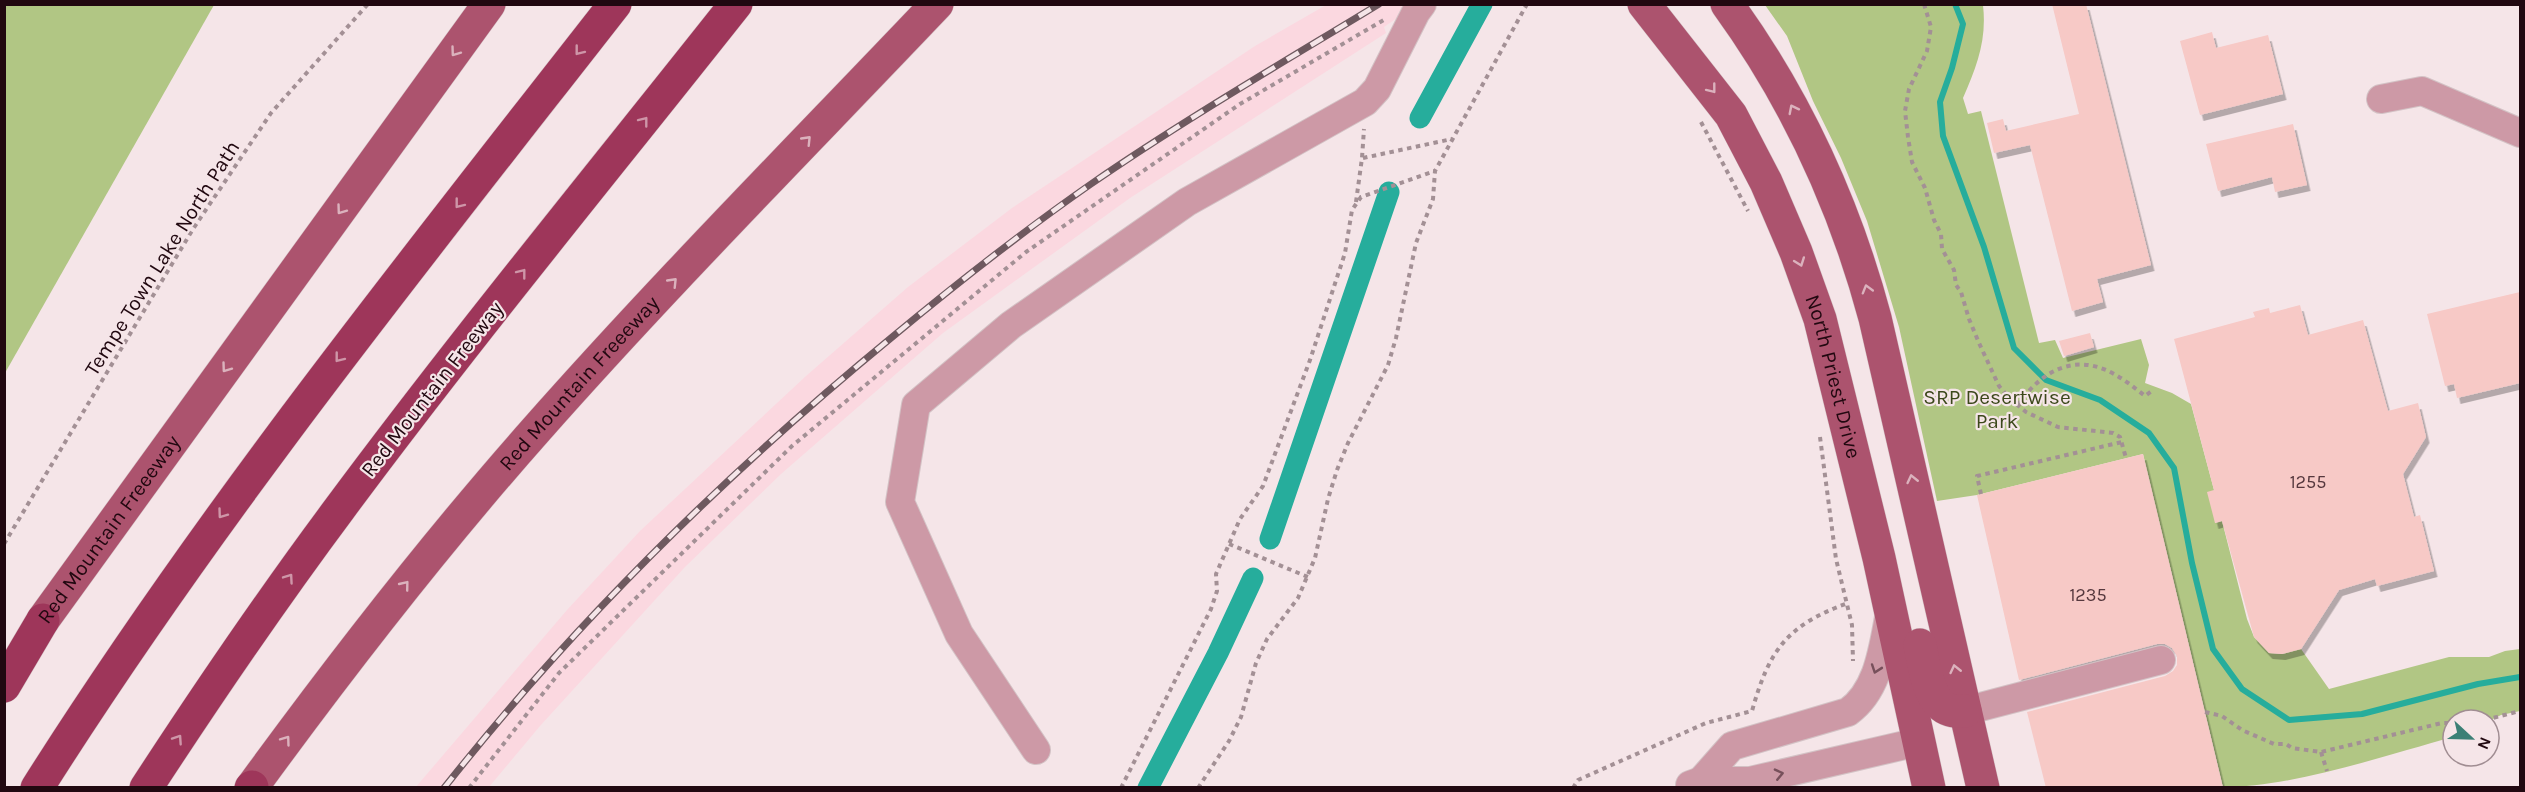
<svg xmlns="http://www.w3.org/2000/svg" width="2525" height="792" font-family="Karla,sans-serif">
	<defs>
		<filter id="shadow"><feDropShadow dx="3.5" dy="6" stdDeviation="0" flood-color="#0004"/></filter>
	</defs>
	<rect width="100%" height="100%" fill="#f5e5e8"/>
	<polygon fill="#fbd8e0" points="1326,5 1416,5 1384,27 1386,33 1130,198 943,333 781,474 685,567 540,726 489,787 415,788 567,610 640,531 806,376 908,287 1012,208 1255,46"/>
	<g fill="#b1c684">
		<polygon points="5,4 214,5 5,373 4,5"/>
		<path d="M1765 5H1983C1987 40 1977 66 1963 98L1968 114 1981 111 2039 343 2055 340 2063 358 2141 339 2149 365 2145 383 2172 393 2191 404 2214 490 2215 523 2222 521 2247 619 2254 637 2269 653 2282 654 2301 649 2329 689 2449 657H2489L2505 651 2520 649V711L2501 715 2489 721 2453 720V737C2383 756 2294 787 2223 787L2143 454 1977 495 1937 501 1899 327 1867 221 1841 158 1813 101 1787 36Z"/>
	</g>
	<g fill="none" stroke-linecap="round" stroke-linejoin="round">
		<polyline stroke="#26ad9c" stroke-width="6" points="1955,4 1963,24 1952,68 1940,102 1943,136 1984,247 2014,348 2046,380 2100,400 2149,433 2174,468 2192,563 2213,649 2242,689 2289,720 2362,714 2478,684 2520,677"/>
		<g stroke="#26ad9c" stroke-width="21">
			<polyline points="1420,118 1482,4"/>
			<polyline points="1270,539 1389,192"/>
			<polyline points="1148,788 1218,653 1253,578"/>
		</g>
	</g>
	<g fill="#f7c9c6" filter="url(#shadow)">
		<polygon points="2052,4 2086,4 2151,265 2097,279 2103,302 2072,311 2030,145 1994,153 1987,123 2003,119 2006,131 2079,114"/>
		<polygon points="2212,32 2216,48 2268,35 2283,94 2200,115 2180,41"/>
		<polygon points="2293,124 2307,185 2275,192 2272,177 2218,191 2206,144"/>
		<polygon points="2520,292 2520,383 2457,398 2454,384 2445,386 2427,314"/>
		<polygon points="2300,305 2308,335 2363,320 2388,411 2418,403 2426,437 2403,474 2414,517 2420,515 2434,571 2377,586 2375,579 2339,590 2301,649 2282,654 2269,653 2254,637 2222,521 2215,523 2207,492 2214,490 2174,339 2255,317 2253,312 2269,308 2270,313"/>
		<polygon points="2090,333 2094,347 2064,356 2059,341"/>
		<polygon points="2143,454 2223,788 2046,788 2027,712 2165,676 2173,671 2177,665 2177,656 2172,648 2165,644 2157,644 2019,680 1977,495"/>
	</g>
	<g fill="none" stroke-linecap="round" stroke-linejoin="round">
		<g stroke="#d3c2c5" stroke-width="30">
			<g id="minor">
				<polyline points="2381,99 2422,91 2520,133"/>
				<polyline points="1965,711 2161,660"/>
				<polyline points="1036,750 959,634 900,502 916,405 1011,325 1187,202 1365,102 1377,89 1416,12 1422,4"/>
				<path d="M1701 781 1732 746 1848 712C1879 690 1883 647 1890 612"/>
				<polyline points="1690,785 1701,781 1750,781 1918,742"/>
			</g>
		</g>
		<g stroke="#d3c2c5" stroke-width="34">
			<g id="major">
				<path id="s1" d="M1644 4 1731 115 1766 182 1796 252 1820 319 1879 558 1929 788"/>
				<path d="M1727 4C1796 99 1845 206 1875 318L1983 788"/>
				<path id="s2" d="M43 620 489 4"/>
				<path d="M1920 645C1924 664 1928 704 1950 710 1954 712 1961 711 1965 711"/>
				<path id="s3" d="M252 787C341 665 434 545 535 431 664 285 802 146 937 4"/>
			</g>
		</g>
		<g stroke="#d3c2c5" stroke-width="34">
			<g id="highway">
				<polyline points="4,686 43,620"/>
				<path d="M37 788C211 513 415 260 615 4"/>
				<path d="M146 788C208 693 272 599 340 508 467 337 603 172 736 4"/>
				<polyline points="251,788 252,787"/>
			</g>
		</g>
		<g stroke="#a39095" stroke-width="4" stroke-dasharray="4.5 4.5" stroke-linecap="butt">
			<polyline points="1924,4 1931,27 1927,51 1909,89 1905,111 1908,137 1912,162 1925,188 1934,220 1941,234 1942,249 1954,270 1956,285 1961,292 1969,319 1979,343 1999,386 2009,398 2026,412 2058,427 2113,433 2120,437 2126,458"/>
			<polyline points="1701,122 1748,211"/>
			<polyline points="1363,158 1452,139"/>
			<polyline points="1356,202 1362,158 1364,129"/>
			<path d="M2018 405C2041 371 2075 352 2114 374 2125 380 2135 388 2145 396L2153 390"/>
			<polyline points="1820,437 1836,559 1852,625 1853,661"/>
			<polyline points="1981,494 1977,476 2122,442"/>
			<polyline points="4,544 193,229 271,113 368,4"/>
			<polyline points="1229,544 1308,577"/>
			<polyline points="2205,712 2222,716 2242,730 2274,744 2286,744 2292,748 2321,752 2442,723 2453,723"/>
			<polyline points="2485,720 2520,711"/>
			<polyline points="2451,723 2453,734"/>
			<polyline points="2321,752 2327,771"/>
			<polyline points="469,788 559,673 792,446 1026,252 1240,104 1387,18"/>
			<polyline points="1121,788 1211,609 1217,591 1216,574 1240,519 1263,486 1310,360 1345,253 1352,210 1361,197 1435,171"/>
			<polyline points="1198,788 1229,741 1241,717 1256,663 1267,639 1298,598 1315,558 1328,499 1337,470 1348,443 1388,365 1396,338 1416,243 1433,199 1435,171 1527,4"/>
			<path d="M1573 788 1578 780 1706 723 1752 711C1769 650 1787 625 1848 603"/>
		</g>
		<use href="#minor" stroke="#cd99a6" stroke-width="28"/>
		<use href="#major" stroke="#ac536e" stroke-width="33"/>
		<use href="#highway" stroke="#9e365a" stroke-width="33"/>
		<g stroke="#6e595f" stroke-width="7">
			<path id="rail" d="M444 788C575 622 728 472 891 338 956 284 1022 232 1091 184 1184 120 1282 63 1379 4"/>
		</g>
		<use href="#rail" stroke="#f5e5e8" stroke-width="4.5" stroke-dasharray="14" stroke-linecap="butt"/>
	</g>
	<defs><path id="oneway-chevron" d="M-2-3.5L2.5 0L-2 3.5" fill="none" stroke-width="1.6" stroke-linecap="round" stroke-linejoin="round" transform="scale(1.5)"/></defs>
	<g stroke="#ce96a8">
		<use href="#oneway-chevron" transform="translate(579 51) rotate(128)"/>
		<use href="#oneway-chevron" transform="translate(644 121) rotate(-52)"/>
		<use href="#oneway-chevron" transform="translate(459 204) rotate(128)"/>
		<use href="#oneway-chevron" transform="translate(522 273) rotate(-52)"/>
		<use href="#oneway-chevron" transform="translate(339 358) rotate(128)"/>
		<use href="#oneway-chevron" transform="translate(222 514) rotate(126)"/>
		<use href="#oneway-chevron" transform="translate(289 578) rotate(-55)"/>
		<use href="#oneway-chevron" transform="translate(178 739) rotate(-56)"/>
	</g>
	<g stroke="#dbb2bd">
		<use href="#oneway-chevron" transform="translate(455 52) rotate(126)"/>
		<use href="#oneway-chevron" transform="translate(1712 89) rotate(52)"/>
		<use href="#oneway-chevron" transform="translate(1793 109) rotate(-117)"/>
		<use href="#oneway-chevron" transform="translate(807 140) rotate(-46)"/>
		<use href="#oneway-chevron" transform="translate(341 210) rotate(126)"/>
		<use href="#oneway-chevron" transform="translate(1800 262) rotate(70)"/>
		<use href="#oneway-chevron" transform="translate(673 282) rotate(-46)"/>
		<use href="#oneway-chevron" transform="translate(1867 289) rotate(-106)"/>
		<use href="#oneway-chevron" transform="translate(226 368) rotate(126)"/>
		<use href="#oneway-chevron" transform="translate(1912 479) rotate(-103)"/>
		<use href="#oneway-chevron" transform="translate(405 585) rotate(-51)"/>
		<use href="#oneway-chevron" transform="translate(1955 669) rotate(-103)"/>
		<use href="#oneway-chevron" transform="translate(286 740) rotate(-54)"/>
	</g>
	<g stroke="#77505b">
		<use href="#oneway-chevron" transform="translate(1876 669) rotate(109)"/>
		<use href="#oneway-chevron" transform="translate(1779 774) rotate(-13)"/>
	</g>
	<g text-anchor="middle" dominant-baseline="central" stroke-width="4.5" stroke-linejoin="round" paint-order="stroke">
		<g font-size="18" fill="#56383e">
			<text x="2308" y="482">1255</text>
			<text x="2088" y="595">1235</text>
		</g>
		<g font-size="21" fill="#210810" stroke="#f5e5e8">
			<text transform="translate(162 258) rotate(-58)">Tempe Town Lake North Path</text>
			<text stroke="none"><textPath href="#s1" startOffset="423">North Priest Drive</textPath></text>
			<text stroke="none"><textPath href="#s3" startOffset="520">Red Mountain Freeeway</textPath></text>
			<text transform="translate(432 389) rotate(-52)">Red Mountain Freeway</text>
			<text stroke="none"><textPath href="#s2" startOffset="112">Red Mountain Freeeway</textPath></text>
		</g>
		<g font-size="21" fill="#3c481b" stroke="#f5e5e8">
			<text x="1997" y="397">SRP Desertwise<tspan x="1997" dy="24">Park</tspan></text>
		</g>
	</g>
	<rect width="2525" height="792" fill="none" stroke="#210810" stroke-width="12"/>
	<g transform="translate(2471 738) rotate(112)"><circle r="28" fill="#f5e5e8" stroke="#a08d92" stroke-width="1.5"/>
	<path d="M0-4.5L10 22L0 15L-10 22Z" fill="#3b8076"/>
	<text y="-9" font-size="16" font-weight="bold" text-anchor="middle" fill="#210810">N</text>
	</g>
</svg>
